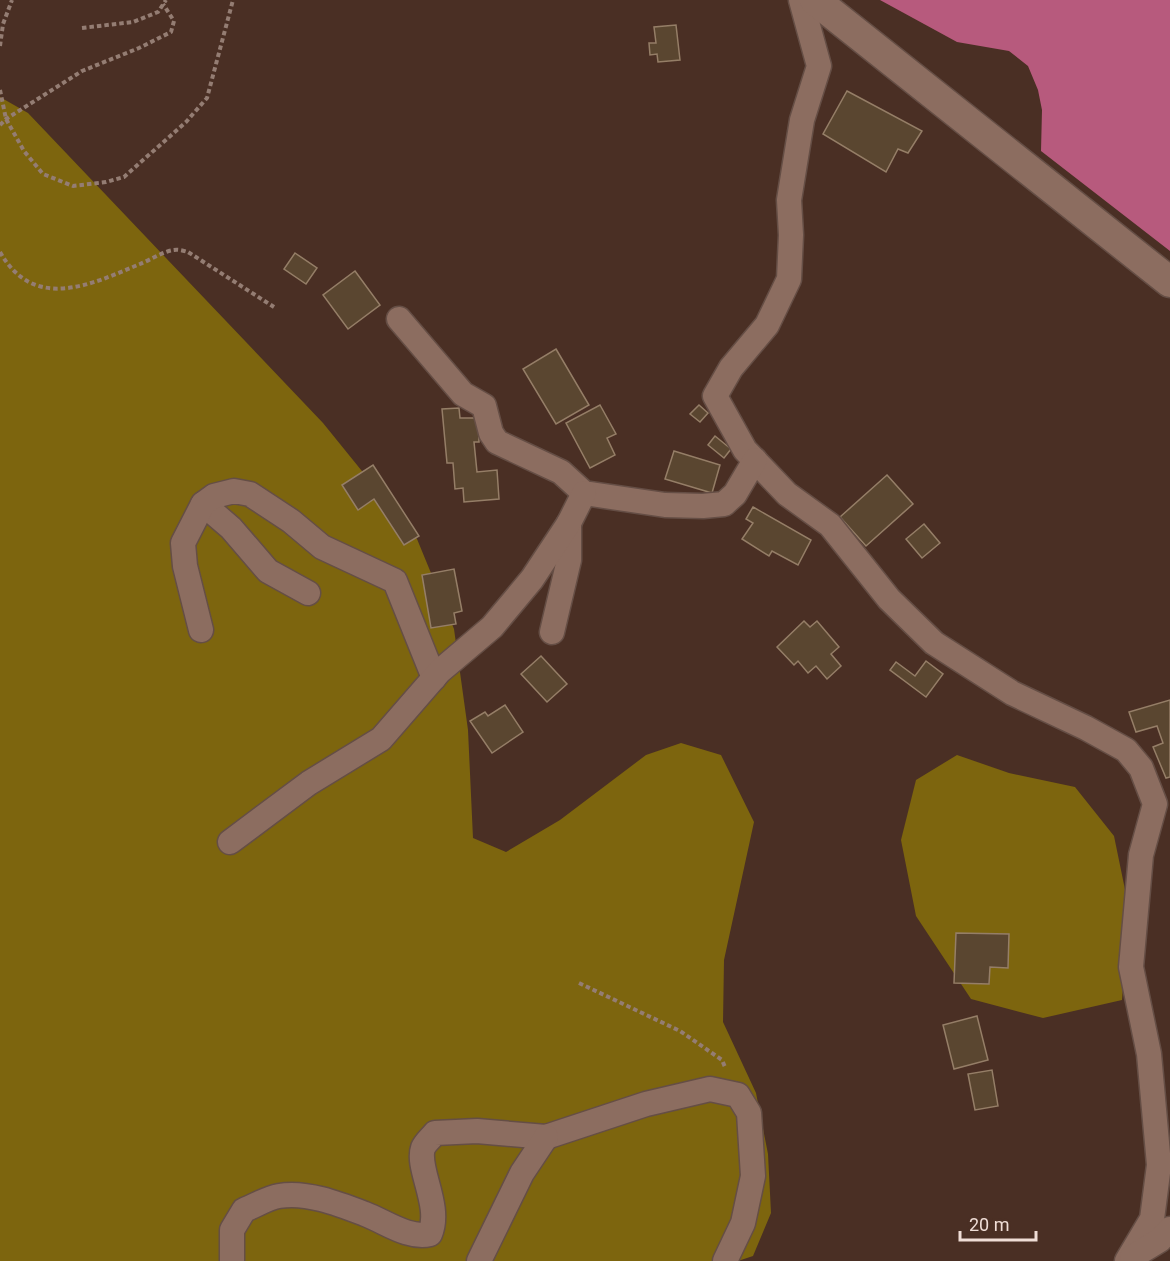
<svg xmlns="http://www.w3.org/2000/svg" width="1170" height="1261" font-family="Roboto,sans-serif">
	<rect width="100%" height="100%" fill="#4a2f24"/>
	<g fill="#7d650e">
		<polygon points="0,97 28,113 323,423 417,539 454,629 468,730 473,838 506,852 560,820 646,755 681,743 721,755 754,822 724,960 723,1022 756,1093 768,1154 771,1213 753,1256 738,1261 0,1261"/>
		<polygon points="957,755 1009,773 1075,787 1114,836 1129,909 1122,1000 1043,1018 971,999 916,916 901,840 916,780"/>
	</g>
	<polygon fill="#b75a7d" points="880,0 1170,0 1170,251 1041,151 1042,110 1038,90 1028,66 1009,51 957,42"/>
	<g fill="#5a4630" stroke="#957e67" stroke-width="1.5">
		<polygon points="676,25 680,60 658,62 657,54 650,55 649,43 656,43 654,27"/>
		<polygon points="847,91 922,131 908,153 898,149 886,172 823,134"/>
		<polygon points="295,253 317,268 306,284 284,269"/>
		<polygon points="355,271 380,305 348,329 323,295"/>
		<polygon points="556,349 589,405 556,424 523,369"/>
		<polygon points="600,405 616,434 607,438 615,455 590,468 566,423"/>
		<polygon points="699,405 708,413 700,422 690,414"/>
		<polygon points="459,408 460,418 478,418 479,442 474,442 477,472 497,470 499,499 464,502 463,488 455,489 453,463 447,463 442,409"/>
		<polygon points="715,436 731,449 724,458 708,445"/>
		<polygon points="674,451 720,465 712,493 665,479"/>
		<polygon points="373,465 419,536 404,545 374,499 358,510 342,485"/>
		<polygon points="887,475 913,504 866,546 840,517"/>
		<polygon points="753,507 811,540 798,565 772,551 769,556 742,539 753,523 746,519"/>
		<polygon points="924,524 940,543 922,558 906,539"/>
		<polygon points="454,569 462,611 454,613 456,624 431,628 422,575"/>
		<polygon points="804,621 810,627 817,621 839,647 831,654 841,666 827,679 816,666 808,673 798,661 794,665 777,647"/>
		<polygon points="541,656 567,684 547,702 521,674"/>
		<polygon points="926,661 943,674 926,697 890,670 896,662 915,676"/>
		<polygon points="1170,700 1170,777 1166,778 1153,747 1163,743 1157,726 1136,732 1129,712"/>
		<polygon points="505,705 523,732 492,753 470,721 485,712 488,716"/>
		<polygon points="956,933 1009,934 1008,968 990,967 989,984 954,983"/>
		<polygon points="977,1016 988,1060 954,1069 943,1025"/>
		<polygon points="992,1070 998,1106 975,1110 968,1074"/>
	</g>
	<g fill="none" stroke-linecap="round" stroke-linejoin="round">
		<g stroke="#654e45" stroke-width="27">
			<g id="minor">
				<polyline points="801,0 819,66 802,120 789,200 791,235 789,279 767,325 731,368 715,396 745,450 787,494 830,525 889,599 934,643 1012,693 1086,728 1126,750 1141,768 1155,804 1141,855 1131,967 1149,1054 1159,1165 1152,1219 1127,1261"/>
				<polyline points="399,319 463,394 484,406 491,433 497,442 561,472 584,493 665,505 703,506 724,504 735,494 755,460"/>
				<polyline points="203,504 231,528 268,571 308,593"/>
				<polyline points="201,630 185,566 183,543 203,504 214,496 234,491 250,494 291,521 322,547 395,581 434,678"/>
				<polyline points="552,632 569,560 569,523"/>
				<polyline points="230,842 309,783 381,739 440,671 492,627 532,579 569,523 584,493"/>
				<polyline points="1132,1257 1160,1240 1170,1229"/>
				<path d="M232 1261V1230L244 1210C255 1206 267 1198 279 1196 306 1191 339 1204 365 1214 386 1222 408 1239 430 1234 442 1206 416 1168 423 1148 425 1143 431 1138 435 1133L477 1131 546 1137 646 1104 710 1089 738 1095 749 1113 753 1176 743 1223 725 1261"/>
				<polyline points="479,1261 522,1173 546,1137"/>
			</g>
		</g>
		<g stroke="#654e45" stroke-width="33">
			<polyline id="tertiary" points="815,0 1170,282"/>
		</g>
		<g stroke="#947d73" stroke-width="4" stroke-dasharray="4.5 3" stroke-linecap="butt">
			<polyline points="82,28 133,22 158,12 166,0"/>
			<polyline points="0,46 3,24 12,0"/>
			<polyline points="0,90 6,119 24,151 43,174 73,186 106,182 124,177 186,122 207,98 233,0"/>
			<polyline points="0,125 6,119 82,71 139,48 171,32 174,21 163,4"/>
			<path d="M0 252C34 312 90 285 140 264 150 260 164 251 174 250 178 249 184 251 188 252L274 307"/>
			<polyline points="579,983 680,1031 722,1060 725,1067"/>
		</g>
		<use href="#minor" stroke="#8c6d60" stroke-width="24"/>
		<use href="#tertiary" stroke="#8c6d60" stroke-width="30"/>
	</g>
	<path d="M960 1231v9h76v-9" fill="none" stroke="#efddd6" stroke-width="3"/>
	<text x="969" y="1231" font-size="18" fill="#efddd6" stroke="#4a2f24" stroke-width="4.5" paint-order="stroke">20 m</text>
</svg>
